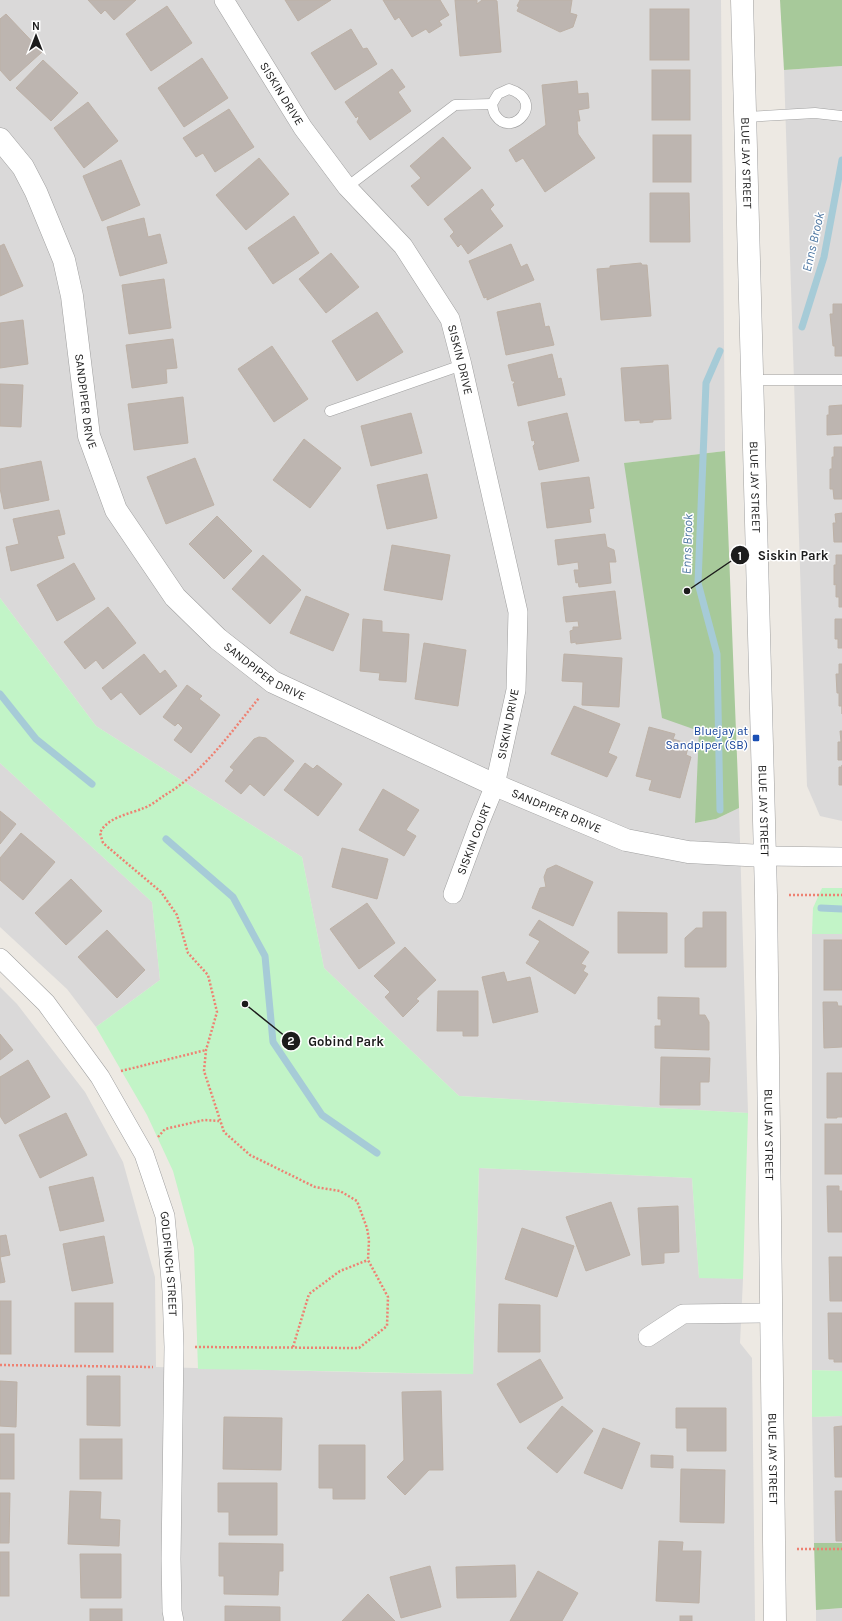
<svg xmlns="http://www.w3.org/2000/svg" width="842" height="1621" font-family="Karla,sans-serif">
	<rect width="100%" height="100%" fill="#ede9e3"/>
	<g fill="#dad9d9">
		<polygon points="0,0 721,0 725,451 625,463 700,731 695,823 716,819 739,808 748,1113 459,1096 324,968 302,857 96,726 0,598"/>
		<polygon points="842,66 842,821 820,816 807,786 784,70"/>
		<polygon points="0,763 152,902 160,980 96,1027 67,989 0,927"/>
		<polygon points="812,934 842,934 842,1371 812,1370"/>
		<polygon points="0,987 17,1004 85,1092 123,1162 155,1277 156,1367 387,1373 473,1374 479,1168 692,1178 699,1277 743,1279 740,1343 752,1358 755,1621 0,1621"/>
		<polygon points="842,1416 842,1543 814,1543 812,1417"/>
		<polygon points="842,1608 842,1621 816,1621 816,1610"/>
	</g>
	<g fill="#a7c99a">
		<polygon points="780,0 842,0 842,66 784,70"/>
		<polygon points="725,451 739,808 716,819 695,823 699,731 662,718 624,463"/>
		<polygon points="814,1543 842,1543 842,1608 816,1610"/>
	</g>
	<g fill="#c2f4c7">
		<path d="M0 598 96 726 302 857 324 968 459 1096 748 1113 743 1279 699 1278 692 1178 479 1168 473 1374C381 1373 290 1370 198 1369L194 1248 173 1171 147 1115 96 1027 160 980 152 902 0 763Z"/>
		<polygon points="822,888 842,888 842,934 812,934 813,908"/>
		<polygon points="812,1370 842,1371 842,1416 812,1417"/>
	</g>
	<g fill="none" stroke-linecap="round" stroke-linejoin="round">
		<g stroke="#a6cbd7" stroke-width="7">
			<polyline points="802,327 824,257 842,160"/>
			<polyline points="0,694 36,739 92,784"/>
			<polyline points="720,810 717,654 698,583 706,383 720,351"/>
			<polyline points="166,839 233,897 265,956 273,1042 322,1115 377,1153"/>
			<polyline points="821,908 842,909"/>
		</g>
	</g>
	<g fill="#bdb5b0" stroke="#bdb1a6">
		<polygon points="88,0 136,0 114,20 105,10 101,14"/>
		<polygon points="285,0 331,0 298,21"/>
		<polygon points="383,0 440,0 449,15 439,21 442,25 429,33 426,29 412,37 399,17 395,20"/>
		<polygon points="455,0 477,0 477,4 482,0 495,0 497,1 501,52 460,56"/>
		<polygon points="520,0 572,0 570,13 577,15 573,27 560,32 517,11 519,7 517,6"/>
		<polygon points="167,6 192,43 151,71 126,34"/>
		<rect x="650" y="9" width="39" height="51"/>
		<polygon points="6,14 42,52 10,81 0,70 0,19"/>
		<polygon points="351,29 363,49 367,48 377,64 335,90 311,53"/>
		<polygon points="202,58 228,98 184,127 158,88"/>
		<polygon points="43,60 78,93 51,121 16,88"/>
		<polygon points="392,69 405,87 398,92 411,111 370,140 357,122 359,118 358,116 356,118 345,102"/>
		<rect x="652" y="70" width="38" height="50"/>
		<polygon points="577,81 578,94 588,93 589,108 578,110 580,121 577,121 578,134 595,158 545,192 523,158 516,162 509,150 546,125 542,85"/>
		<polygon points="88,102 118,141 84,168 54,128"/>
		<polygon points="229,109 254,147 215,172 203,153 196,157 183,138"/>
		<rect x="653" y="135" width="38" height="47"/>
		<polygon points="443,137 471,168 428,206 411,186 421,178 410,166"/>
		<polygon points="259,158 289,194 246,230 216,195"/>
		<polygon points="121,160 140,205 102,221 83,176"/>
		<polygon points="482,189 494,205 490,209 503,226 468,254 461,244 458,247 450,236 454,232 444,219"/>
		<polygon points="650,193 689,193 690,242 650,242"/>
		<polygon points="294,216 319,253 273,284 248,248"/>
		<polygon points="144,218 148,237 160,234 167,263 120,276 107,227"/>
		<polygon points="4,244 23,286 0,296 0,246"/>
		<polygon points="511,244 521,267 527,264 534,280 487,300 487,297 484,298 469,261"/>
		<polygon points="331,253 359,287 326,313 299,279"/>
		<polygon points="641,263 642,265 647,265 651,316 601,320 597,269 610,268 610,266"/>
		<polygon points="164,279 171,328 129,334 122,285"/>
		<polygon points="540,303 545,327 549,326 554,345 506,355 497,312"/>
		<polygon points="833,304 842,304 842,356 835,356 835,346 833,346 830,314 833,314"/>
		<polygon points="377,312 403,352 357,381 332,341"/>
		<polygon points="23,320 28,364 0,368 0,323"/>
		<polygon points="173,339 177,368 166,369 167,383 132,388 126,345"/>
		<polygon points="272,346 308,399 274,422 238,369"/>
		<polygon points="552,354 558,379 561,378 565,395 518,406 513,384 515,383 514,381 512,381 508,365"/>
		<polygon points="668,365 671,419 653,420 653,422 640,423 640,420 625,421 621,368"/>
		<polygon points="0,384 23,385 21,427 0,426"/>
		<polygon points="183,397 188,443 134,450 128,404"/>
		<polygon points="842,405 842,434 827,435 827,415 829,415 829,406"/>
		<polygon points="411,413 422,453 371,466 361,426"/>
		<polygon points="567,413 579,461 539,470 533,446 535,444 534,440 532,441 528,422"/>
		<polygon points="304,439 341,468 310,508 273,480"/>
		<polygon points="834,447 842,447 842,499 834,499 833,489 830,489 830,469 832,469 832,457 834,457"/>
		<polygon points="195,458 214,505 166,524 147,477"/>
		<polygon points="41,461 49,500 4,509 0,488 0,469"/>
		<polygon points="427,474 437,518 387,529 377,485"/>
		<polygon points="589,477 594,508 589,509 591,522 547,528 541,483"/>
		<polygon points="59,510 65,534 57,536 64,558 11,571 6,547 19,544 13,519"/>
		<polygon points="842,513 842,542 834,542 833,523 836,523 835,514"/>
		<polygon points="217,516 252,551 224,579 189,544"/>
		<polygon points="605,534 607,547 614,550 616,562 609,562 611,583 579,587 578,582 576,583 574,570 579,570 578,562 558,565 555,540"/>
		<polygon points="392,545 450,555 442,600 384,590"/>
		<polygon points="263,555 301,590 270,624 232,589"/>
		<polygon points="836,555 842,555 842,607 839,607 839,597 836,597 836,584 834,585 834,565 836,565"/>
		<polygon points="74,563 95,599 57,621 37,585"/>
		<polygon points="615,591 621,639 576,644 576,642 571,643 570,631 573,630 573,627 579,627 578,621 566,622 563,597"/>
		<polygon points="306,596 349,614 333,651 290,633"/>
		<polygon points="108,607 136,643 103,669 96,660 85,669 64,642"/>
		<polygon points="363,619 382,621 382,632 409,634 406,682 379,680 380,673 360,671"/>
		<polygon points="835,619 842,619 842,648 838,648 838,639 835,639"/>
		<polygon points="424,643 466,650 458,706 415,699"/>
		<polygon points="144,654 160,674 165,670 177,686 140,715 121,692 111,700 102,688"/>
		<polygon points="564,654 622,658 619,707 582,705 583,682 562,681"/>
		<polygon points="839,664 842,664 842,714 842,706 839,706 839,693 837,693 836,674 839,674"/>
		<polygon points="187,685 202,696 199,699 220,715 191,753 174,740 183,728 178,723 175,726 163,717"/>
		<polygon points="574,706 620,724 608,753 617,757 607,777 551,754"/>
		<polygon points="649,727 675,734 673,739 689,744 686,755 691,757 680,798 649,790 652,780 636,776"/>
		<polygon points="840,731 842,731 842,760 838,760 838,742 841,742"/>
		<polygon points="259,737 266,738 294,761 264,796 250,784 241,794 225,781 234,770 230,767 254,739"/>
		<polygon points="305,763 313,769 317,765 342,784 318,816 284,790"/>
		<polygon points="842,765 842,785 839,785 839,767 842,767"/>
		<polygon points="383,789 419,810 406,830 416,836 404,856 359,830"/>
		<polygon points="0,811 16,824 0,844"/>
		<polygon points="21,833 55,862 23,900 0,880 0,858"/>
		<polygon points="342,848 388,859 377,899 332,887"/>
		<polygon points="556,865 593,882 573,926 532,908 540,888 546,887 544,877 547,869"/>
		<polygon points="71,879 102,911 66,945 35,913"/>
		<polygon points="367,903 395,943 359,969 330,929"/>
		<polygon points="618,912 667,913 667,953 618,953"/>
		<polygon points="703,912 726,912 726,967 685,967 685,938 696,928 703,928"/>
		<polygon points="539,920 589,952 581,964 586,966 583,971 588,974 575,994 526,963 540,941 529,935"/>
		<polygon points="107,930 145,970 117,998 78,957"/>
		<rect x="824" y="940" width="18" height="50"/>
		<polygon points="405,947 436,980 416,999 419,1001 403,1017 385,997 390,992 374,976"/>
		<polygon points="504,972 507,982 530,977 538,1012 493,1023 482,977"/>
		<polygon points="438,991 478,991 478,1036 463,1036 463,1031 437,1031"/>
		<polygon points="658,997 699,998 699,1015 705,1015 709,1022 709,1050 655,1048 655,1026 661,1026 661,1019 658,1019"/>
		<polygon points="823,1002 837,1002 838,1006 842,1006 842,1047 824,1048"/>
		<polygon points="0,1034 13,1050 0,1060"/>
		<polygon points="661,1057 710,1058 709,1082 700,1082 700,1105 660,1105"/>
		<polygon points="28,1060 50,1097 5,1124 0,1116 0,1077"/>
		<polygon points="827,1073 842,1073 842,1117 837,1117 837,1118 827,1118"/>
		<polygon points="66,1113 87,1155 40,1178 19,1135"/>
		<rect x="825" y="1124" width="17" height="50"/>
		<polygon points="93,1177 104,1221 60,1231 49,1187"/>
		<polygon points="827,1186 839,1186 839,1191 842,1191 842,1232 828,1232"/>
		<polygon points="611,1202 630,1255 586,1271 566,1217"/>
		<polygon points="678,1206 679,1252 664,1253 664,1263 642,1265 638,1208"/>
		<polygon points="522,1228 574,1246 557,1297 505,1279"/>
		<polygon points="6,1235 10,1255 0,1257 5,1282 0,1283 0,1236"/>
		<polygon points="104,1236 113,1283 72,1291 63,1244"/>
		<polygon points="829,1257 842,1257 842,1301 830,1301"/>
		<rect x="0" y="1301" width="11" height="53"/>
		<rect x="75" y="1303" width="38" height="49"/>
		<polygon points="499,1304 540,1305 540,1352 498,1352"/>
		<polygon points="828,1313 842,1313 842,1362 834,1362 834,1359 829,1359"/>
		<polygon points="540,1359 563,1398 520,1423 497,1384"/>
		<polygon points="87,1376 120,1376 120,1426 87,1425"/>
		<polygon points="0,1381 17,1382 16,1427 0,1426"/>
		<polygon points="441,1391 443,1470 429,1470 405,1495 387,1477 404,1460 402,1392"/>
		<polygon points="562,1406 593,1431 557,1473 527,1448"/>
		<polygon points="676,1408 726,1408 726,1451 687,1451 687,1428 676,1428"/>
		<polygon points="224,1417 282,1418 281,1470 223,1469"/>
		<polygon points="842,1426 842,1477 835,1477 834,1427"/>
		<polygon points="603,1428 640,1443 622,1489 584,1473"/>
		<rect x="0" y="1434" width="14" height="45"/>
		<rect x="80" y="1439" width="42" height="40"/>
		<polygon points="319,1445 365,1445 365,1499 333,1499 333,1488 319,1488"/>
		<polygon points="651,1455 673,1456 673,1468 651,1467"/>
		<polygon points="681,1469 725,1470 724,1523 680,1522"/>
		<polygon points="218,1483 277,1483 277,1535 229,1535 229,1512 218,1512"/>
		<polygon points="70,1491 101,1492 100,1519 120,1520 119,1546 68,1544"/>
		<polygon points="835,1491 842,1491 842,1541 836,1541"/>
		<polygon points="0,1493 10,1493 9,1543 0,1543"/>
		<polygon points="659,1541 683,1542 682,1551 701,1551 699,1603 656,1601"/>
		<polygon points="219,1543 283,1544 283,1571 279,1571 278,1595 224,1594 224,1576 219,1576"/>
		<rect x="0" y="1552" width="9" height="44"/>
		<polygon points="80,1554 121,1554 121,1598 81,1598"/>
		<polygon points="515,1565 516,1597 457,1598 456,1567"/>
		<polygon points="430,1566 441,1607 401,1618 390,1577"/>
		<polygon points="538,1571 578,1593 562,1621 510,1621"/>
		<polygon points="368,1594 395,1621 342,1621"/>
		<polygon points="225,1606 280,1607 280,1621 225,1621"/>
		<rect x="90" y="1609" width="32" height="12"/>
		<rect x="680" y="1616" width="12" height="5"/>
	</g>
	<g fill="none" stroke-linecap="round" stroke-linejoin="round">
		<g stroke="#a0a0a0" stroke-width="11">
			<g id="service">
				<path d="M509 89C547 101 512 139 496 116 493 113 493 108 492 104L498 94Z"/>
				<polyline points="746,117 815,113 842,116"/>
				<polyline points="347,187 455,105 492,104"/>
				<polyline points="753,380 842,380"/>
				<polyline points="330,411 462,365"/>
			</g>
		</g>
		<g stroke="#a0a0a0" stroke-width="20">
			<g id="minor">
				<path id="s1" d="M224 0 303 128 347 187 403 246 450 319 462 365 518 612 516 690 495 785 479 824 453 894"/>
				<polyline points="765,856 842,857"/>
				<path id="s2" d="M0 958 46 1003 100 1077 144 1154 165 1216 172 1291 174 1347 171 1559 172 1611 174 1621"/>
				<polyline points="648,1337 683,1314 772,1313"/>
			</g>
		</g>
		<g stroke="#a0a0a0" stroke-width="23">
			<g id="tertiary">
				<path id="s3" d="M742 0 766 895 775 1621"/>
				<path id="s4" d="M0 139 23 167 36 192 64 260 72 296 89 436 116 510 175 597 218 639 273 682 495 785 626 840 688 852 765 856"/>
			</g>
		</g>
		<g stroke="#ee8172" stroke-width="2.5" stroke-dasharray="2 2" stroke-linecap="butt">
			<polyline points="789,895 842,895"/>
			<polyline points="121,1071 206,1050"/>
			<polyline points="158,1137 165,1129 204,1120 219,1121"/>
			<path d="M195 1347 359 1348 387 1326 388 1297 368 1260 369 1240 367 1228 357 1201 340 1191 315 1187 250 1155 224 1132 204 1071 206 1050 217 1012 208 975 188 953 177 915 161 892 103 843 100 833C107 817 130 814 144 808 152 805 159 799 165 795 203 773 231 732 259 698"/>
			<polyline points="293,1347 309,1294 340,1271 368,1260"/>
			<polyline points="0,1365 153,1367"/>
			<polyline points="797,1549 842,1549"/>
		</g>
		<use href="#service" stroke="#fff" stroke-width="10"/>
		<use href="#minor" stroke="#fff" stroke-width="19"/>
		<use href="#tertiary" stroke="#fff" stroke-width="22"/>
	</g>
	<rect fill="#1a4fb4" stroke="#fff" stroke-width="1.5" x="752" y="734" width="8" height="8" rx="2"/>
	<g text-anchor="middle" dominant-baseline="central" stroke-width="3" stroke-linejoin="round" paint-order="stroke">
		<g font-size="12" fill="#1c1c1c" stroke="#fff">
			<text stroke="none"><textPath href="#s1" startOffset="110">SISKIN DRIVE</textPath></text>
			<text stroke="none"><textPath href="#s3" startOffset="163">BLUE JAY STREET</textPath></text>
			<text stroke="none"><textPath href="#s1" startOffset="434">SISKIN DRIVE</textPath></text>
			<text stroke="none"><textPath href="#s4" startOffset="281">SANDPIPER DRIVE</textPath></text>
			<text stroke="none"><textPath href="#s3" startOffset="487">BLUE JAY STREET</textPath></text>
			<text stroke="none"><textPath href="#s4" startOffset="617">SANDPIPER DRIVE</textPath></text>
			<text transform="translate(508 724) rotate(-79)">SISKIN DRIVE</text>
			<text stroke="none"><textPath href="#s3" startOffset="811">BLUE JAY STREET</textPath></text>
			<text stroke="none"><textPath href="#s4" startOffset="941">SANDPIPER DRIVE</textPath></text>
			<text transform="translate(474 839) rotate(-69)">SISKIN COURT</text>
			<text stroke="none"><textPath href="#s3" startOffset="1135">BLUE JAY STREET</textPath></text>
			<text stroke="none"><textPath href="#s2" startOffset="358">GOLDFINCH STREET</textPath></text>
			<text stroke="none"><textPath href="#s3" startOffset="1459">BLUE JAY STREET</textPath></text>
		</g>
		<g font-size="12" fill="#164399" stroke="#fff" text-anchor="end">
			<text x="748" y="731">Bluejay at<tspan x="748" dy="14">Sandpiper (SB)</tspan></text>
		</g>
		<g font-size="13" font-style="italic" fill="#5179a3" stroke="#fff">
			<text transform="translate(813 242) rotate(-77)">Enns Brook</text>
			<text transform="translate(687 544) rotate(-88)">Enns Brook</text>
		</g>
	</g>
	<path fill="none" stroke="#1c1c1c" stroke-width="1.5" d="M687 591L740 555M245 1004L291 1041"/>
	<g fill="#1c1c1c" stroke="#fff" stroke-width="1.5">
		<circle cx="687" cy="591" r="4"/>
		<circle cx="245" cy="1004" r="4"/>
		<circle cx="740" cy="555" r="10"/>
		<circle cx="291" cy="1041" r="10"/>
	</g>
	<g font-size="12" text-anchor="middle" font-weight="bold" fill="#fff">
		<text x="740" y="560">1</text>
		<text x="291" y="1045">2</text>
	</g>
	<g font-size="13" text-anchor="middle" font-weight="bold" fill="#1c1c1c" stroke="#fff" stroke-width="3" stroke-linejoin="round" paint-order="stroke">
		<text x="793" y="560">Siskin Park</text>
		<text x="346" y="1046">Gobind Park</text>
	</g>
	<g transform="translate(36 36)" stroke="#ffffff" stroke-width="3" paint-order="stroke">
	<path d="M0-3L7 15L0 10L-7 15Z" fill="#1c1c1c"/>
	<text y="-6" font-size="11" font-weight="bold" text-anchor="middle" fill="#1c1c1c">N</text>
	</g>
</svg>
